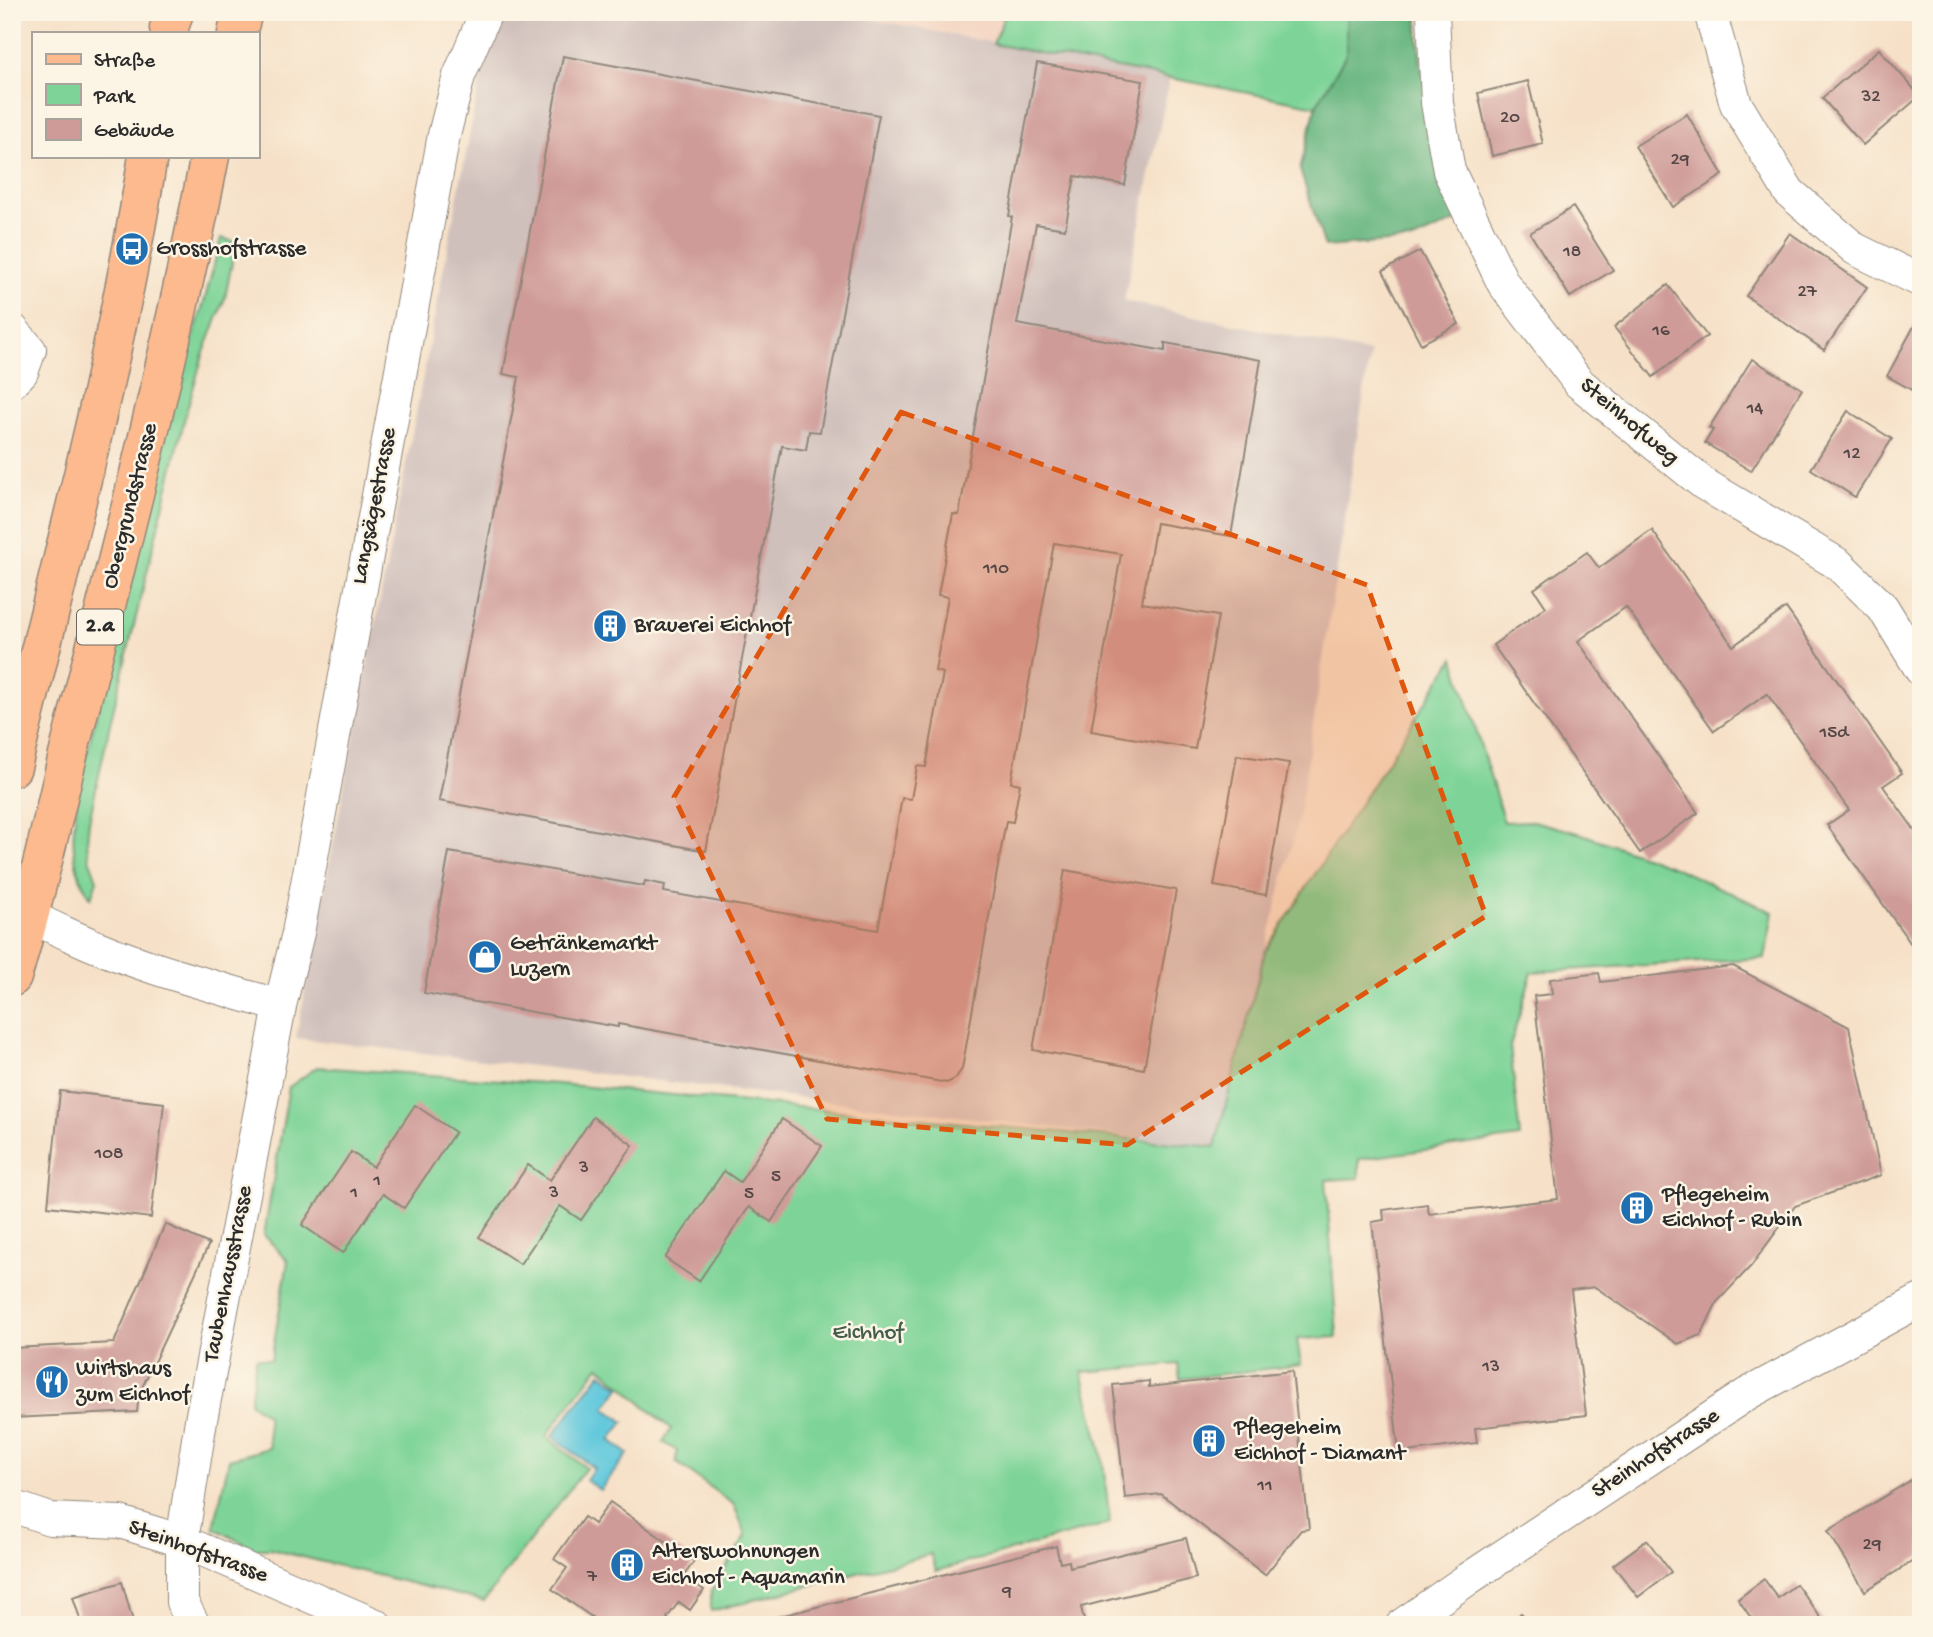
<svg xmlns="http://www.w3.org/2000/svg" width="1933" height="1637" font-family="'Gochi Hand',sans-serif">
	<rect width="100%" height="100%" fill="#fcf5e5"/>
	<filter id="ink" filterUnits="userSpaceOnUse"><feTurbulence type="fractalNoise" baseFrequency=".0143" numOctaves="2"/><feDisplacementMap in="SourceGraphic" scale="14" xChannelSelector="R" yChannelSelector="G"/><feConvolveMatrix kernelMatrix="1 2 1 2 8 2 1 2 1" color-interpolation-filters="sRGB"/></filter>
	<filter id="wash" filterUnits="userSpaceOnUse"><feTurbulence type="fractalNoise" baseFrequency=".00686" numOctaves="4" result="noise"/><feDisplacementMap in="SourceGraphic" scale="28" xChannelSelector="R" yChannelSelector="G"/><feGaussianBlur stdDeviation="1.57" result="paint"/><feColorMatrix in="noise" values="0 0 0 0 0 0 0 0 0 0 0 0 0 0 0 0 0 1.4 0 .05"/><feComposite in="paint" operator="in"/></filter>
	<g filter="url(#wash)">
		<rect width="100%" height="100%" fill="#f6e1c8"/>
		<polygon fill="#f4d3c0" points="833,12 1006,12 993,44"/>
		<polygon fill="#d0c0bc" points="493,12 833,12 1170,77 1124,301 1370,353 1299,816 1216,1147 296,1038"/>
		<g fill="#7ed498" stroke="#548062" stroke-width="2">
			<polygon points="1006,12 1346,12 1346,55 1316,106 993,44"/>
			<path d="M221 238 236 242 225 298 203 355 186 413 111 719 89 821 87 841 89 858 97 880 91 898C63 858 75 813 83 769L172 405 205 299Z"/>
			<polygon points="1454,658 1504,822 1533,821 1582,834 1669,865 1773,912 1765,958 1532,972 1510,1046 1520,1137 1359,1159 1359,1178 1326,1180 1337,1337 1297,1339 1301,1365 1180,1379 1178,1364 1082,1372 1102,1455 1110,1523 936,1571 931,1554 711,1611 711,1591 746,1536 734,1505 676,1462 677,1451 663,1442 671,1429 599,1366 546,1436 586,1468 484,1601 270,1549 254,1549 214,1528 229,1459 269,1448 267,1415 250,1403 256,1358 271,1360 288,1261 264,1235 289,1087 317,1067 558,1084 1215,1147 1265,952"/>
		</g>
		<path fill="#66b680" stroke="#487056" stroke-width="2" d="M1346 12H1418C1417 85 1440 150 1463 218L1413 240 1325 247 1300 170 1316 106 1346 55Z"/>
		<polygon fill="#60c8dc" stroke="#467a84" stroke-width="2" points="601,1373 620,1387 605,1408 624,1422 610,1440 628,1454 600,1490 586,1480 594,1468 552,1436"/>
		<g id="blocks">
			<g fill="#cf9b98">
				<polygon points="1879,49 1920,96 1863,145 1822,98"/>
				<polygon points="563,56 879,115 820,432 809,431 806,450 782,446 706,851 439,801 519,377 503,374"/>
				<polygon points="1037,63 1143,81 1125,185 1075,176 1065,229 1036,224 1017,324 1165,351 1165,343 1261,360 1231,536 1156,523 1142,603 1218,616 1195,749 1091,731 1121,554 1054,543 1011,782 1020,784 1013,822 1006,821 962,1069 955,1079 947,1083 618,1024 618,1027 424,993 449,852 644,886 645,881 665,885 664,892 878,930 902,798 911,799 917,766 926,767 943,673 935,671 948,597 938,595 953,514 959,515 1012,217 1009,216"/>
				<polygon points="1528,81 1543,144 1492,156 1478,93"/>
				<polygon points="1687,114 1723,175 1673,207 1635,146"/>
				<polygon points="1573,207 1613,270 1570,297 1530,233"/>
				<polygon points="1790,233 1867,287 1824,350 1746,296"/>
				<polygon points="1420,251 1459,324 1421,344 1383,271"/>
				<polygon points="1668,285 1707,336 1653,377 1614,327"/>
				<polygon points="1918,319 1921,321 1921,395 1887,376"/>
				<polygon points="1752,359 1802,389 1751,471 1705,443 1713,430 1709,428"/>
				<polygon points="1848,411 1892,439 1855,497 1811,469"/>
				<polygon points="1652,530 1733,646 1786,608 1902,773 1883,786 1921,839 1921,958 1827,825 1849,810 1767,694 1714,731 1626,607 1578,641 1698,813 1640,853 1493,645 1546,607 1534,589 1587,552 1599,568"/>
				<polygon points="1237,755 1289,763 1266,895 1214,886"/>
				<polygon points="1065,870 1176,890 1144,1069 1033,1050"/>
				<polygon points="1733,966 1849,1027 1881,1175 1795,1206 1751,1266 1717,1302 1701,1335 1678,1344 1595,1287 1571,1290 1586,1415 1475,1428 1477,1443 1399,1453 1372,1222 1384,1220 1383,1210 1427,1204 1429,1214 1558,1199 1534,996 1552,994 1550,979 1599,973 1601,982"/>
				<polygon points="60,1091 164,1103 151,1218 48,1206"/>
				<polygon points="415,1105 455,1132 404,1208 383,1194 343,1253 302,1225 351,1152 373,1167"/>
				<polygon points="593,1117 633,1145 581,1220 560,1206 520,1264 479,1237 528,1165 550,1180"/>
				<polygon points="782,1119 822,1146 771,1222 749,1207 699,1281 665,1258 724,1171 740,1182"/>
				<polygon points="165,1224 209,1244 139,1394 137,1412 12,1418 12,1348 114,1343"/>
				<polygon points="1292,1371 1309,1529 1301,1530 1265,1575 1161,1494 1125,1498 1113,1385 1149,1381 1149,1387"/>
				<polygon points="1921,1474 1921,1556 1865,1591 1828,1531"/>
				<polygon points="610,1502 694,1561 684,1576 704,1590 690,1610 679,1602 667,1618 676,1625 603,1625 552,1589 567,1568 554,1559 584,1517 594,1524"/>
				<polygon points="1186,1538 1196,1578 1081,1607 1085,1625 770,1625 769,1619 1056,1546 1060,1563 1069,1561 1070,1567"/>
				<polygon points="1647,1540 1671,1572 1638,1597 1613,1565"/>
				<polygon points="1764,1579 1778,1598 1796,1584 1826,1625 1756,1625 1738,1599"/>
				<polygon points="122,1582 134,1625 82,1625 73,1597"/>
				<polygon points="1521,1613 1534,1625 1510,1625"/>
			</g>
		</g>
	</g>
	<g filter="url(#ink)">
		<use href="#blocks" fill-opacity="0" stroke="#90867a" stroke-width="2"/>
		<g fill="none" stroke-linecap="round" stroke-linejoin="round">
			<g stroke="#90867a" stroke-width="34">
				<g id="street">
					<polyline points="1433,12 1437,103 1449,171 1503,283 1579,383 1704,484 1838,564 1883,608 1921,670"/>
					<polyline points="1710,12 1736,104 1789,192 1855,249 1921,281"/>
					<polyline points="12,329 30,350 22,372 12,382"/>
					<path d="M12 901C30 918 50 926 72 936 139 967 210 985 280 1006"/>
					<polyline points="12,1506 50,1519 120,1522 182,1541 376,1625"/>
					<polyline points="194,1625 182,1602 182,1541 201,1420 280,1006 298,933 444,135 459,76 486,12"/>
					<polyline points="1402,1625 1468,1579 1747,1394 1921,1300"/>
				</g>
			</g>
			<g stroke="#90867a" stroke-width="41">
				<g id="primary">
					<polyline points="237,33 243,12"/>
					<path d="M12 767C60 564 116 362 148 156"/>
					<path d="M12 977C38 892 55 805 77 719 125 532 173 345 210 156"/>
				</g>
			</g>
			<g stroke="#90867a" stroke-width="41">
				<polyline id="highway" points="169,28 174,12"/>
			</g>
			<use href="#street" stroke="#fff" stroke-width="32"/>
			<use href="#primary" stroke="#fcba8e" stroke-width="38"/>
			<use href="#highway" stroke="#fcba8e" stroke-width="38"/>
		</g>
	</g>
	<path fill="#df570e" fill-opacity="0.2" stroke="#df570e" stroke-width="5" stroke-dasharray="14 9" stroke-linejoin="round" d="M901 412 1367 585 1486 916 1127 1145 827 1119 674 797Z"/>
	<defs>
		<g id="bus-disc" transform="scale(1.75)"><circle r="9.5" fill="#1f6fb2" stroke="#fcf5e5"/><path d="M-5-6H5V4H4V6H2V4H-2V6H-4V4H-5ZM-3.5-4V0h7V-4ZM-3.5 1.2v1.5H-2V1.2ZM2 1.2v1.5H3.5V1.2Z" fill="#fff"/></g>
		<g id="building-disc" transform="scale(1.75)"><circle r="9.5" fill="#1f6fb2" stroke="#fcf5e5"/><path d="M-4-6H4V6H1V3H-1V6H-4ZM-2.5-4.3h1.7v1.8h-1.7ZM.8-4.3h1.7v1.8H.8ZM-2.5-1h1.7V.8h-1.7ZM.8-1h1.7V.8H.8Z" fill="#fff"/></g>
		<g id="shop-disc" transform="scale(1.75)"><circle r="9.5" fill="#1f6fb2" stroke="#fcf5e5"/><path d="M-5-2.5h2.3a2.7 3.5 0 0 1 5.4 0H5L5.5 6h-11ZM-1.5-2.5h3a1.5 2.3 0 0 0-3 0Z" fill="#fff"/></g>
		<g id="restaurant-disc" transform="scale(1.75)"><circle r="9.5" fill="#1f6fb2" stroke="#fcf5e5"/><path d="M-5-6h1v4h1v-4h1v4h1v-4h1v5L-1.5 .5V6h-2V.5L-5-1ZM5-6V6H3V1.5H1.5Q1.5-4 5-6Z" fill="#fff"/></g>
	</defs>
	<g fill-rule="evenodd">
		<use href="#bus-disc" x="132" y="249"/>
		<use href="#building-disc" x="610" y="626"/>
		<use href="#shop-disc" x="485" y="957"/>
		<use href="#building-disc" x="1637" y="1208"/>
		<use href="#restaurant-disc" x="52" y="1382"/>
		<use href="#building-disc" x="1209" y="1441"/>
		<use href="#building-disc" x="627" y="1565"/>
	</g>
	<g text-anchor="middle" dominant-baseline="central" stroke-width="5" stroke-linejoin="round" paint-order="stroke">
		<g font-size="19" fill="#544746">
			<text x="1871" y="97">32</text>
			<text x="1510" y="118">20</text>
			<text x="1680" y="160">29</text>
			<text x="1572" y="252">18</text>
			<text x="1807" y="292">27</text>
			<text x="1661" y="331">16</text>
			<text x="1755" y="409">14</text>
			<text x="1852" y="454">12</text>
			<text x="996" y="569">110</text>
			<text x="1834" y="733">15d</text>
			<text x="109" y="1154">108</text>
			<text x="584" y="1168">3</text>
			<text x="776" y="1177">5</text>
			<text x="377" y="1181">1</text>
			<text x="354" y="1193">1</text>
			<text x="554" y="1193">3</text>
			<text x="749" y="1194">5</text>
			<text x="1491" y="1367">13</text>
			<text x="1265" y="1486">11</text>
			<text x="1872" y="1545">29</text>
			<text x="592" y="1577">7</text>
			<text x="1007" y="1592">9</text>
		</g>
		<rect fill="#fcf5e5" stroke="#6a6863" stroke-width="2" x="77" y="609.5" width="46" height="35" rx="5"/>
		<g font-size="21" font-weight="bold" fill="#2b2b2b">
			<text x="100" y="627">2.a</text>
		</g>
		<g font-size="23" fill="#2b2b2b" stroke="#fcf5e5" text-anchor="start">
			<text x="156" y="249">Grosshofstrasse</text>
			<text x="634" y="626">Brauerei Eichhof</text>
			<text x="510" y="944">Getränkemarkt<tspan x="510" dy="26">Luzern</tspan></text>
			<text x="1662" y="1195">Pflegeheim<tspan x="1662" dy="26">Eichhof - Rubin</tspan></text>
			<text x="76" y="1369">Wirtshaus<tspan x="76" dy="26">zum Eichhof</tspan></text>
			<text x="1234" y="1428">Pflegeheim<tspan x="1234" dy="26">Eichhof - Diamant</tspan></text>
			<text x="652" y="1552">Alterswohnungen<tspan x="652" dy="26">Eichhof - Aquamarin</tspan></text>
		</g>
		<g font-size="23" fill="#2b2b2b" stroke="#fcf5e5">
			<text transform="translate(1629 422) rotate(40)">Steinhofweg</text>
			<text transform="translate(131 506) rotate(-76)">Obergrundstrasse</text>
			<text transform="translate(375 506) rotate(-79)">Langsägestrasse</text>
			<text transform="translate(229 1274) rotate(-79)">Taubenhausstrasse</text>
			<text transform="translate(1656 1454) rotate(-33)">Steinhofstrasse</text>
			<text transform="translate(198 1552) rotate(20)">Steinhofstrasse</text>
		</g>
		<g font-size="23" fill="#445e4c" stroke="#fcf5e5">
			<text x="868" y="1333">Eichhof</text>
		</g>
	</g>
	<rect width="1933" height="1637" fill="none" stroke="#fcf5e5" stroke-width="42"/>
	<rect x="32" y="32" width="228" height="126" fill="#fcf5e5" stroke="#a8a49b" stroke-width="2"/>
	<rect x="46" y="54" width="35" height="10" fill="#fcba8e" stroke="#a8a49b" stroke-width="2"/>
	<text x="94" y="66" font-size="21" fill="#2b2b2b">Straße</text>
	<rect x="46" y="84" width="35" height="21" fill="#7ed498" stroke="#a8a49b" stroke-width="2"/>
	<text x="94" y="102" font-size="21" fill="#2b2b2b">Park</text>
	<rect x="46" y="119" width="35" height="21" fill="#cf9b98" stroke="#a8a49b" stroke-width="2"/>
	<text x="94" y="136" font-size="21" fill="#2b2b2b">Gebäude</text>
</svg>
